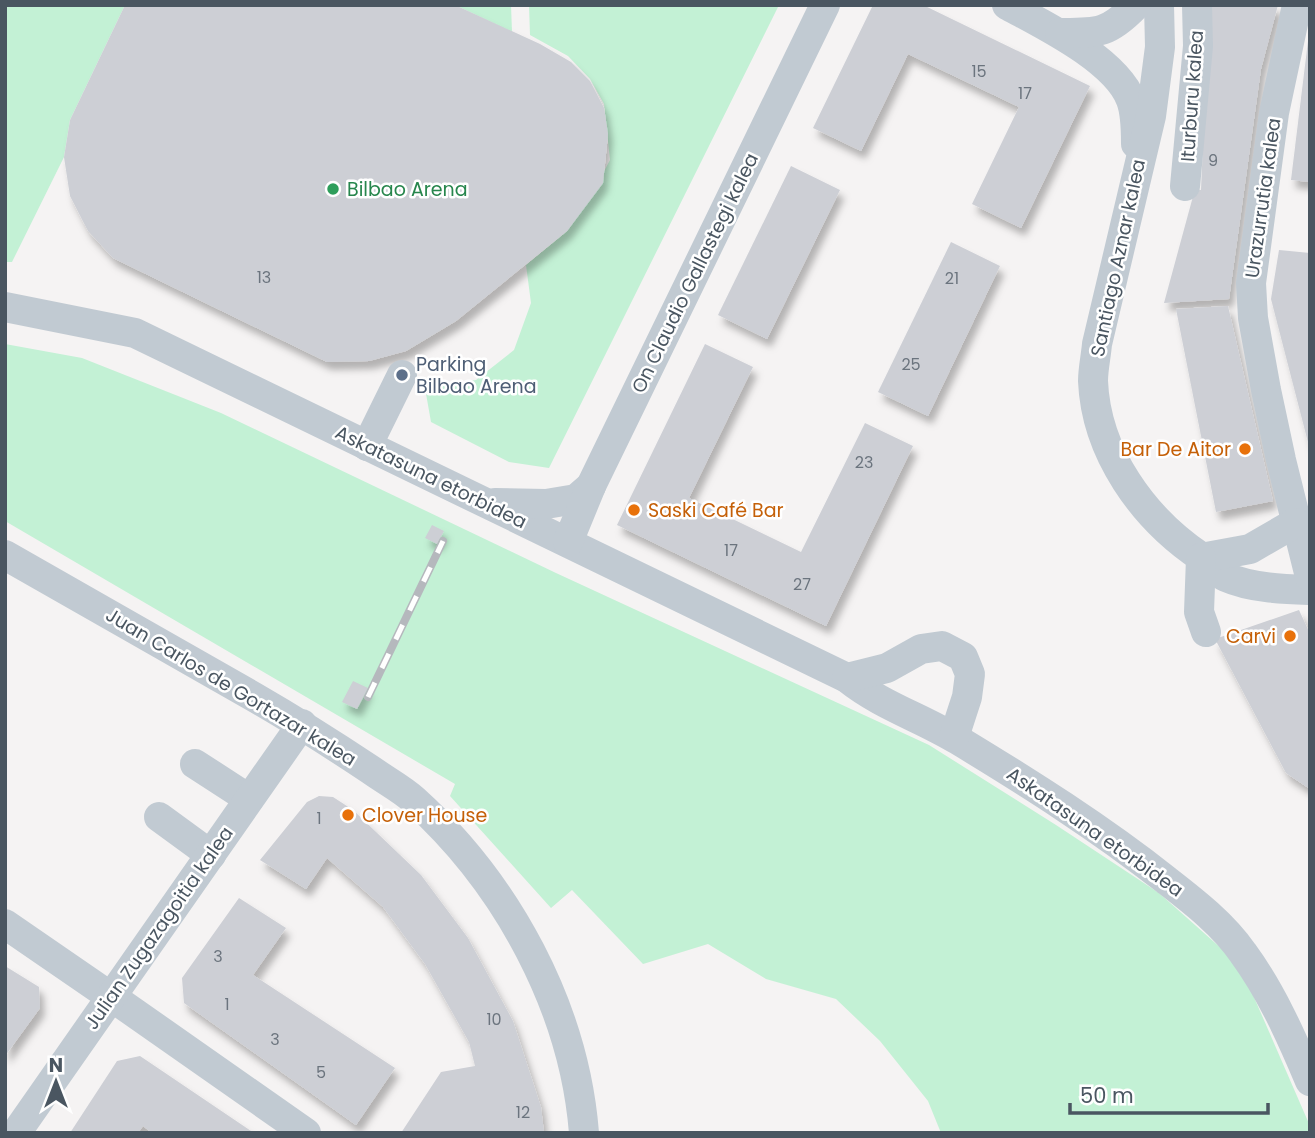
<svg xmlns="http://www.w3.org/2000/svg" width="1315" height="1138" font-family="Poppins,sans-serif">
	<defs>
		<filter id="shadow"><feDropShadow dx="4.5" dy="8" stdDeviation="3.5" flood-color="#0004"/></filter>
	</defs>
	<rect width="100%" height="100%" fill="#f5f3f3"/>
	<g fill="#c3f1d5">
		<polygon points="5,5 125,5 70,120 64,157 12,262 5,262"/>
		<polygon points="455,5 511,5 512,32"/>
		<polygon points="529,5 779,5 549,468 509,462 431,422 425,388 476,380 514,350 531,303 526,265 567,231 587,203 610,160 604,104 590,79 568,56 530,35"/>
		<polygon points="5,344 82,358 221,413 556,573 929,745 1056,825 1159,893 1240,965 1310,1126 1310,1133 941,1133 928,1101 880,1041 836,999 766,979 708,944 643,964 572,890 551,908 450,796 455,784 5,521"/>
	</g>
	<g fill="#cdcfd5" filter="url(#shadow)">
		<polygon points="125,5 455,5 540,44 571,62 590,81 604,108 608,134 603,183 567,231 456,321 406,351 369,361 327,362 113,258 88,231 70,196 64,157 70,120"/>
		<polygon points="873,5 923,5 1090,86 1021,228 972,204 1019,107 908,54 861,151 813,128"/>
		<polygon points="1204,5 1278,5 1261,69 1229,299 1164,303 1195,189 1201,190 1204,121"/>
		<polygon points="1308,41 1310,41 1310,182 1291,180"/>
		<polygon points="791,166 840,190 767,339 718,315"/>
		<polygon points="951,242 1000,266 928,416 878,392"/>
		<polygon points="1279,250 1310,253 1310,450 1271,299"/>
		<polygon points="1228,306 1273,501 1216,512 1176,309"/>
		<polygon points="705,344 753,367 689,498 801,552 865,423 913,446 826,626 617,525"/>
		<polygon points="432,525 444,531 437,544 425,538"/>
		<polygon points="1299,610 1310,634 1310,789 1286,773 1215,639"/>
		<polygon points="353,681 368,688 357,709 342,702"/>
		<polygon points="319,796 333,797 353,810 421,875 468,938 513,1021 541,1107 544,1133 401,1133 441,1072 475,1066 469,1042 425,964 383,907 327,858 306,889 260,860 307,802"/>
		<polygon points="239,898 286,928 253,975 395,1068 356,1125 184,1003 182,978"/>
		<polygon points="5,966 39,987 40,1008 5,1056"/>
		<polygon points="140,1056 254,1133 152,1133 143,1126 138,1133 70,1133 117,1061"/>
	</g>
	<g fill="none" stroke-linecap="round" stroke-linejoin="round">
		<g stroke="#c1cad2" stroke-width="30">
			<path d="M1007 5C1044 25 1116 60 1131 100 1136 113 1136 129 1136 144"/>
			<path d="M1159 5 1160 47 1151 116 1097 344C1096 356 1093 369 1093 381 1096 453 1143 518 1201 557 1209 563 1217 573 1226 577 1251 588 1283 589 1310 590"/>
			<polyline points="1297,5 1274,113 1251,283 1253,318 1266,390 1281,460 1310,577"/>
			<path d="M1060 33C1098 33 1108 34 1136 5"/>
			<polyline points="1185,186 1198,46 1197,5"/>
			<path d="M5 307 135 333 847 678C882 706 920 717 958 740 1029 783 1100 828 1166 880 1193 901 1223 924 1243 953 1271 991 1292 1038 1310 1081"/>
			<polyline points="367,446 402,375"/>
			<polyline points="495,503 546,504 576,499 591,486"/>
			<polyline points="568,542 591,486 825,5"/>
			<path d="M5 555C88 602 171 650 254 697 294 720 332 744 371 770 385 780 402 789 414 800 507 884 574 1007 584 1133"/>
			<polyline points="1201,558 1250,549 1295,523"/>
			<polyline points="1201,558 1199,612 1206,632"/>
			<polyline points="847,678 887,668 921,649 942,646 963,657 970,674 967,697 954,737"/>
			<polyline points="195,764 249,799"/>
			<polyline points="159,817 211,855"/>
			<polyline points="5,924 98,988"/>
			<polyline points="119,1002 306,1133"/>
			<polyline points="16,1133 302,724"/>
		</g>
		<g stroke="#b5b8bd" stroke-width="8">
			<polyline id="rail" points="368,697 443,541"/>
		</g>
		<use href="#rail" stroke="#fff" stroke-width="5" stroke-dasharray="16" stroke-linecap="butt"/>
	</g>
	<circle fill="#2e9e5b" stroke="#fff" stroke-width="2.5" cx="333" cy="189" r="7"/>
	<circle fill="#5c6f8a" stroke="#fff" stroke-width="2.5" cx="402" cy="375" r="7"/>
	<g fill="#e8710a" stroke="#fff" stroke-width="2.5">
		<circle cx="1245" cy="449" r="7"/>
		<circle cx="634" cy="510" r="7"/>
		<circle cx="1290" cy="636" r="7"/>
		<circle cx="348" cy="815" r="7"/>
	</g>
	<g text-anchor="middle" dominant-baseline="central" stroke-width="5" stroke-linejoin="round" paint-order="stroke">
		<g font-size="16" fill="#6b747e">
			<text x="979" y="71">15</text>
			<text x="1025" y="93">17</text>
			<text x="1213" y="160">9</text>
			<text x="264" y="277">13</text>
			<text x="952" y="278">21</text>
			<text x="911" y="364">25</text>
			<text x="864" y="462">23</text>
			<text x="731" y="550">17</text>
			<text x="802" y="584">27</text>
			<text x="319" y="818">1</text>
			<text x="218" y="956">3</text>
			<text x="227" y="1004">1</text>
			<text x="494" y="1019">10</text>
			<text x="275" y="1039">3</text>
			<text x="321" y="1072">5</text>
			<text x="523" y="1112">12</text>
		</g>
		<g font-size="19" fill="#4a5661" stroke="#fff">
			<text transform="translate(1192 96) rotate(-86)">Iturburu kalea</text>
			<text transform="translate(1263 198) rotate(-82)">Urazurrutia kalea</text>
			<text transform="translate(1118 258) rotate(-78)">Santiago Aznar kalea</text>
			<text transform="translate(695 273) rotate(-64)">On Claudio Gallastegi kalea</text>
			<text transform="translate(431 477) rotate(26)">Askatasuna etorbidea</text>
			<text transform="translate(231 687) rotate(31)">Juan Carlos de Gortazar kalea</text>
			<text transform="translate(1095 832) rotate(35)">Askatasuna etorbidea</text>
			<text transform="translate(159 928) rotate(-55)">Julian Zugazagoitia kalea</text>
		</g>
		<g font-size="19" fill="#27864d" stroke="#fff" text-anchor="start">
			<text x="347" y="189">Bilbao Arena</text>
		</g>
		<g font-size="19" fill="#4e5e75" stroke="#fff" text-anchor="start">
			<text x="416" y="364">Parking<tspan x="416" dy="22">Bilbao Arena</tspan></text>
		</g>
		<g font-size="19" fill="#c56008" stroke="#fff" text-anchor="end">
			<text x="1231" y="449">Bar De Aitor</text>
			<text x="648" y="510" text-anchor="start">Saski Café Bar</text>
			<text x="1276" y="636">Carvi</text>
			<text x="362" y="815" text-anchor="start">Clover House</text>
		</g>
	</g>
	<rect width="1315" height="1138" fill="none" stroke="#4a5661" stroke-width="14"/>
	<g transform="translate(56 1082)" stroke="#ffffff" stroke-width="5" paint-order="stroke">
	<path d="M0-5L12 26L0 18L-12 26Z" fill="#4a5661"/>
	<text y="-10" font-size="19" font-weight="bold" text-anchor="middle" fill="#4a5661">N</text>
	</g>
	<path d="M1070 1103v10h198v-10" fill="none" stroke="#4a5661" stroke-width="3.5"/>
	<text x="1080" y="1103" font-size="21" fill="#4a5661" stroke="#ffffff" stroke-width="5" paint-order="stroke">50 m</text>
</svg>
